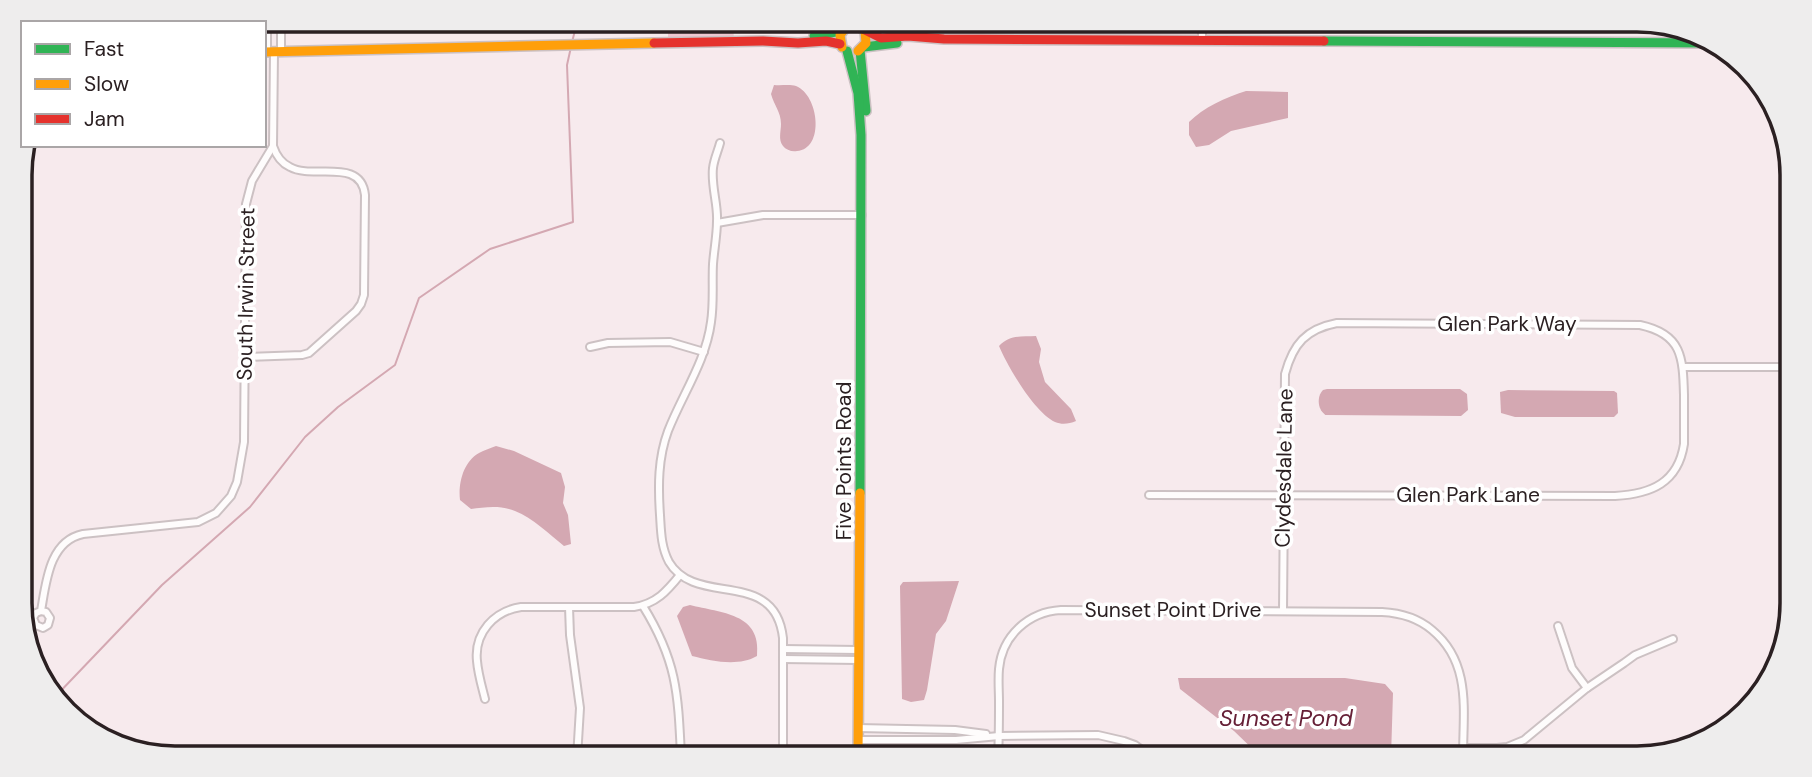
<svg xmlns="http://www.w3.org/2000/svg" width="1812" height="777" font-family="'DM Sans',sans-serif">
	<rect width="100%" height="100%" fill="#f7eaed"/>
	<polygon fill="#eec8d2" points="668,19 733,19 734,42 668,43"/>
	<g fill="#d4a8b2">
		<path d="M774 85C781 86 789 84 796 86 819 95 825 149 797 151 792 152 786 150 783 146 778 140 781 131 781 124 781 112 774 105 771 94Z"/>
		<path d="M1246 91 1288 92V118L1231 131 1209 145 1196 147 1189 135V122C1203 108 1226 97 1246 91Z"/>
		<path d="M1036 336 1041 349 1039 362 1045 382 1071 409 1076 421C1069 424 1062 425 1055 422 1034 412 1008 367 999 346 1010 334 1022 337 1036 336Z"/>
		<path d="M1327 389H1460L1467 394 1468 410 1461 416 1326 415C1318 411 1316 397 1323 390Z"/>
		<polygon points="1508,390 1614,391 1617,393 1618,413 1614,417 1515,417 1501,413 1500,392"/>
		<path d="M496 446 514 451 561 473 565 487 563 503 568 515 571 544 564 546C549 534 533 518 515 511 501 505 485 507 471 509L460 500C458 484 463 462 479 453 484 450 491 448 496 446Z"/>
		<polygon points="959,581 946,621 936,634 927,690 924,700 911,702 902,699 900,586 903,582"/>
		<path d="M690 605C721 613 762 613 757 656 738 667 712 661 692 656L677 616 683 607Z"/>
		<polygon points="1178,678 1345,678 1385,684 1393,693 1391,757 1262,758 1234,731 1180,689"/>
	</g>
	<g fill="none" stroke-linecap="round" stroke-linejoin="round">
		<g stroke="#d4a8b2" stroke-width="2">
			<polyline points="572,42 578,19"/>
			<polyline points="53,699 162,585 250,507 305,437 338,407 395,365 419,298 490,249 573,222 567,65 571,47"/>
		</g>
		<g stroke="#ccc1c3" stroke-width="10">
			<g id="street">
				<polyline points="281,19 281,52"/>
				<polyline points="1202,40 1202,19"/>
				<polyline points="267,52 267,19"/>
				<path d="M720 143C718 151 714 159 713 168 711 186 718 204 717 221 717 235 714 250 713 264 712 283 714 303 711 322 706 361 682 395 668 431 658 458 658 486 660 515 661 531 661 547 669 562 696 608 775 567 783 638V758"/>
				<polyline points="717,223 763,215 862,215"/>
				<polyline points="590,347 608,343 670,342 704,352"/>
				<path d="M244 357 302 355 309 353 356 311 361 304 364 295 365 195C361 157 313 180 290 167 281 163 276 155 273 146"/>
				<polyline points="1683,367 1792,367"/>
				<path d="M1149 495C1304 495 1459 495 1615 496 1651 494 1678 483 1684 444 1684 427 1684 411 1684 395 1683 357 1682 334 1640 325L1337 323C1306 329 1293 344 1285 374L1283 611"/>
				<path d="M643 606C677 661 678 693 681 756"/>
				<polyline points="569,607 570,635 580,708 577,758"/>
				<path d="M41 611 46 612 50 618 48 625 43 628 36 625 33 618 36 613 41 611C46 583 49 541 83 534L198 522 216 513 231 496 237 482 244 442 246 204 252 181 273 146 274 52"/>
				<polyline points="1558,626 1572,668 1587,688"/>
				<polyline points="783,649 858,650"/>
				<polyline points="783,659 858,660"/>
				<path d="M485 699C482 687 478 674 477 661 474 633 494 611 521 607H634C656 604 667 591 680 575"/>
				<polyline points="858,728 955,730 986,734"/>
				<polyline points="858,740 956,740 999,736 1098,735 1124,741 1135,745 1153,758"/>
				<polyline points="1463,748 1497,748 1507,747 1524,740 1587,688 1624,663 1635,655 1673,639"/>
				<path d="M998 758C999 739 999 721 999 702 999 691 998 680 999 669 1002 636 1028 612 1061 610L1382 612C1401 613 1418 618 1432 630 1472 663 1463 711 1463 757"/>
			</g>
		</g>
		<g stroke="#ccc1c3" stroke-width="12">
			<g id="fast">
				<polyline points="814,36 841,31"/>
				<polyline points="1324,41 1713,43"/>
				<polyline points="864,47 897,43"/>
				<polyline points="860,50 866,111"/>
				<polyline points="847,51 858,93 861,135 860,493"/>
			</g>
		</g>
		<g stroke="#ccc1c3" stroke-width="12">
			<g id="slow">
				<polyline points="848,25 857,25 865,31 866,43 858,51"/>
				<polyline points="842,47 840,35 852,19"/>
				<polyline points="264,52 654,43"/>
				<polyline points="858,758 860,493"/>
			</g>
		</g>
		<g stroke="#ccc1c3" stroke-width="12">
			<g id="jam">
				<polyline points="865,30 881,38 908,36 944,39 1324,41"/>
				<polyline points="654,43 763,41 798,43 826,41 840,44"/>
			</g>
		</g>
		<use href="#street" stroke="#fefcfc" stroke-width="6"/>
		<use href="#fast" stroke="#30b455" stroke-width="9"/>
		<use href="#slow" stroke="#ff9f0a" stroke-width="9"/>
		<use href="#jam" stroke="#e5322d" stroke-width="9"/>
	</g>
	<g text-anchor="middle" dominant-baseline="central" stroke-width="7" stroke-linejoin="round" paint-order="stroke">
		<g font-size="21" fill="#2b2022" stroke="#fff">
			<text transform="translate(246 294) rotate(-89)">South Irwin Street</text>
			<text x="1507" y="324">Glen Park Way</text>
			<text transform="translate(844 461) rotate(-90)">Five Points Road</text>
			<text transform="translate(1284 468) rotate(-89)">Clydesdale Lane</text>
			<text x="1468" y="495">Glen Park Lane</text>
			<text x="1173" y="610">Sunset Point Drive</text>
		</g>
		<g font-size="23" font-style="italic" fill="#662037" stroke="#fff">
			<text x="1286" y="718">Sunset Pond</text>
		</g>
	</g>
	<path d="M0 0H1812V777H0ZM175 32H1637A143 143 0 0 1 1780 175V603A143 143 0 0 1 1637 746H175A143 143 0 0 1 32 603V175A143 143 0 0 1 175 32Z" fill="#eeeded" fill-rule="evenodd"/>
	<path fill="none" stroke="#2b2022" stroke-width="3.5" d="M175 32H1637A143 143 0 0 1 1780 175V603A143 143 0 0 1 1637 746H175A143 143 0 0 1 32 603V175A143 143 0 0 1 175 32Z"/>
	<rect x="21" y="21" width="245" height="126" fill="#ffffff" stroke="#aaa6a7" stroke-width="2"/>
	<rect x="35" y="44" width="35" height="10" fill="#30b455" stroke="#aaa6a7" stroke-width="2"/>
	<text x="84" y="56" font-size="21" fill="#2b2022">Fast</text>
	<rect x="35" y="79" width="35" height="10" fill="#ff9f0a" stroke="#aaa6a7" stroke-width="2"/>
	<text x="84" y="91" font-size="21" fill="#2b2022">Slow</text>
	<rect x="35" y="114" width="35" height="10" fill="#e5322d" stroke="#aaa6a7" stroke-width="2"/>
	<text x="84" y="126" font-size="21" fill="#2b2022">Jam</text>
</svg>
